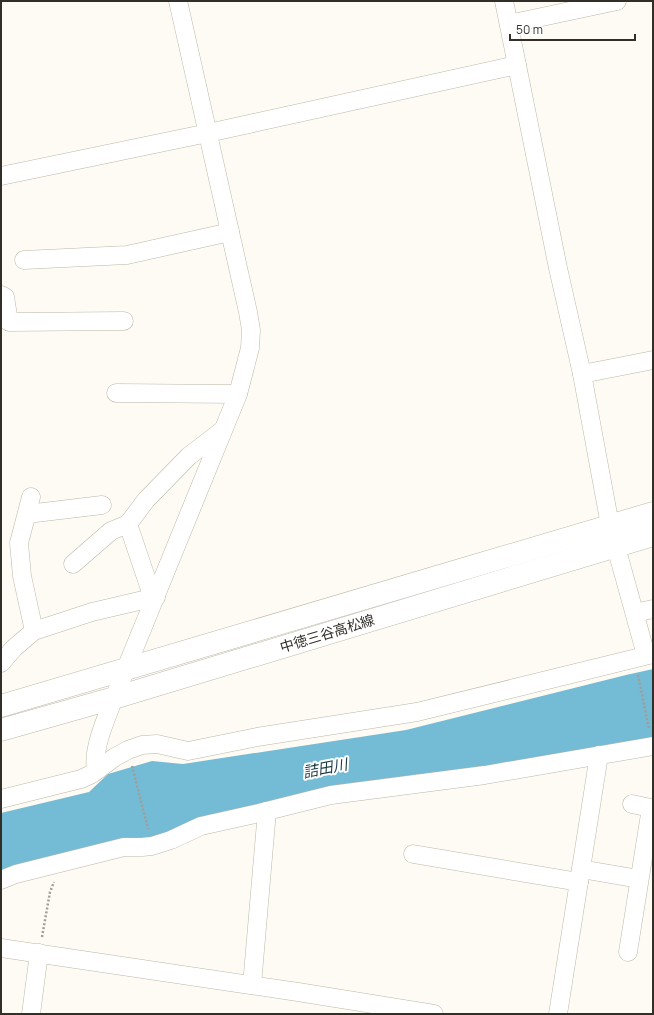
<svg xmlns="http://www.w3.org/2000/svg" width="654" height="1015" font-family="Manrope,'Noto Sans JP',sans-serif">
	<rect width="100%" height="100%" fill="#fefbf5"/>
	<polygon fill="#74bbd5" points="653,669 653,741 157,837 1,872 1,813 89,792 108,774 152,761 183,764 406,730 626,675"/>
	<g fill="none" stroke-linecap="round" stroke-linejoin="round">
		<g stroke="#bdb7a7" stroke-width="19">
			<g id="minor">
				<polyline points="504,1 558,268 582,374 610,525 646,655"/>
				<polyline points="509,24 617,1"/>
				<polyline points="1,176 208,133 517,65"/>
				<polyline points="24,260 127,255 230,232"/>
				<polyline points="1,295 5,297 9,322 124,321"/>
				<polyline points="582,374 653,360"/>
				<polyline points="116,393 238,394"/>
				<polyline points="31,497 19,543 22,576 34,631"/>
				<polyline points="27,514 102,505"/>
				<polyline points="128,524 153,598"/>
				<polyline points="73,564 111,531 128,524 146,500 189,456 223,430"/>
				<polyline points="635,613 653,609"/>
				<polyline points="1,663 14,648 34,631 92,612 156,597"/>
				<path d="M96 771C92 749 106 719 114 698L238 394 250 348 251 330 248 312 178 1"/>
				<polyline points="1,799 81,779 92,774 115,757 128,750 142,745 157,744 188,751 257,737 417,712 653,654"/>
				<polyline points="413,854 579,882"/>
				<polyline points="581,869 639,879"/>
				<polyline points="1,880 16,874 124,847 142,847 152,846 171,840 201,826 259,813 331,795 485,775 653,746"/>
				<polyline points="1,948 298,992 434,1014"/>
				<polyline points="628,952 651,808 632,804"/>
				<polyline points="252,985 267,811"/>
				<polyline points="31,1014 39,953"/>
				<polyline points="558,1014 599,755"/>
			</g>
		</g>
		<g stroke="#bdb7a7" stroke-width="23">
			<g id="primary">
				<polyline points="1,706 653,513"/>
				<polyline points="1,730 114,698 653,535"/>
			</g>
		</g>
		<g stroke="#a19e98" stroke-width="2.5" stroke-dasharray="2 2" stroke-linecap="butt">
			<polyline points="638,675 649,729"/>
			<polyline points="132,766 148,829"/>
			<polyline points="42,937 50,892 54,882"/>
		</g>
		<use href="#minor" stroke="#fff" stroke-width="18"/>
		<use href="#primary" stroke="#fff" stroke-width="22"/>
	</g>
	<g text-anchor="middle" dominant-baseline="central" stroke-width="4" stroke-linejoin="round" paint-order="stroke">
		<g font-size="14" fill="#322f29" stroke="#fff">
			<text transform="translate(327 633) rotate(-17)">中徳三谷高松線</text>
		</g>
		<g font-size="15" font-style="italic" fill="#1a3b47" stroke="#fff">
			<text transform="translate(325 768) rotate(-11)">詰田川</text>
		</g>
	</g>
	<rect width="654" height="1015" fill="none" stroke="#322f29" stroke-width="4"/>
	<path d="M510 34v6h125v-6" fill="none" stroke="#322f29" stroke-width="2"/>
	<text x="516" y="34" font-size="12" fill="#322f29" stroke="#ffffff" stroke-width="3" paint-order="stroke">50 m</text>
</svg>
